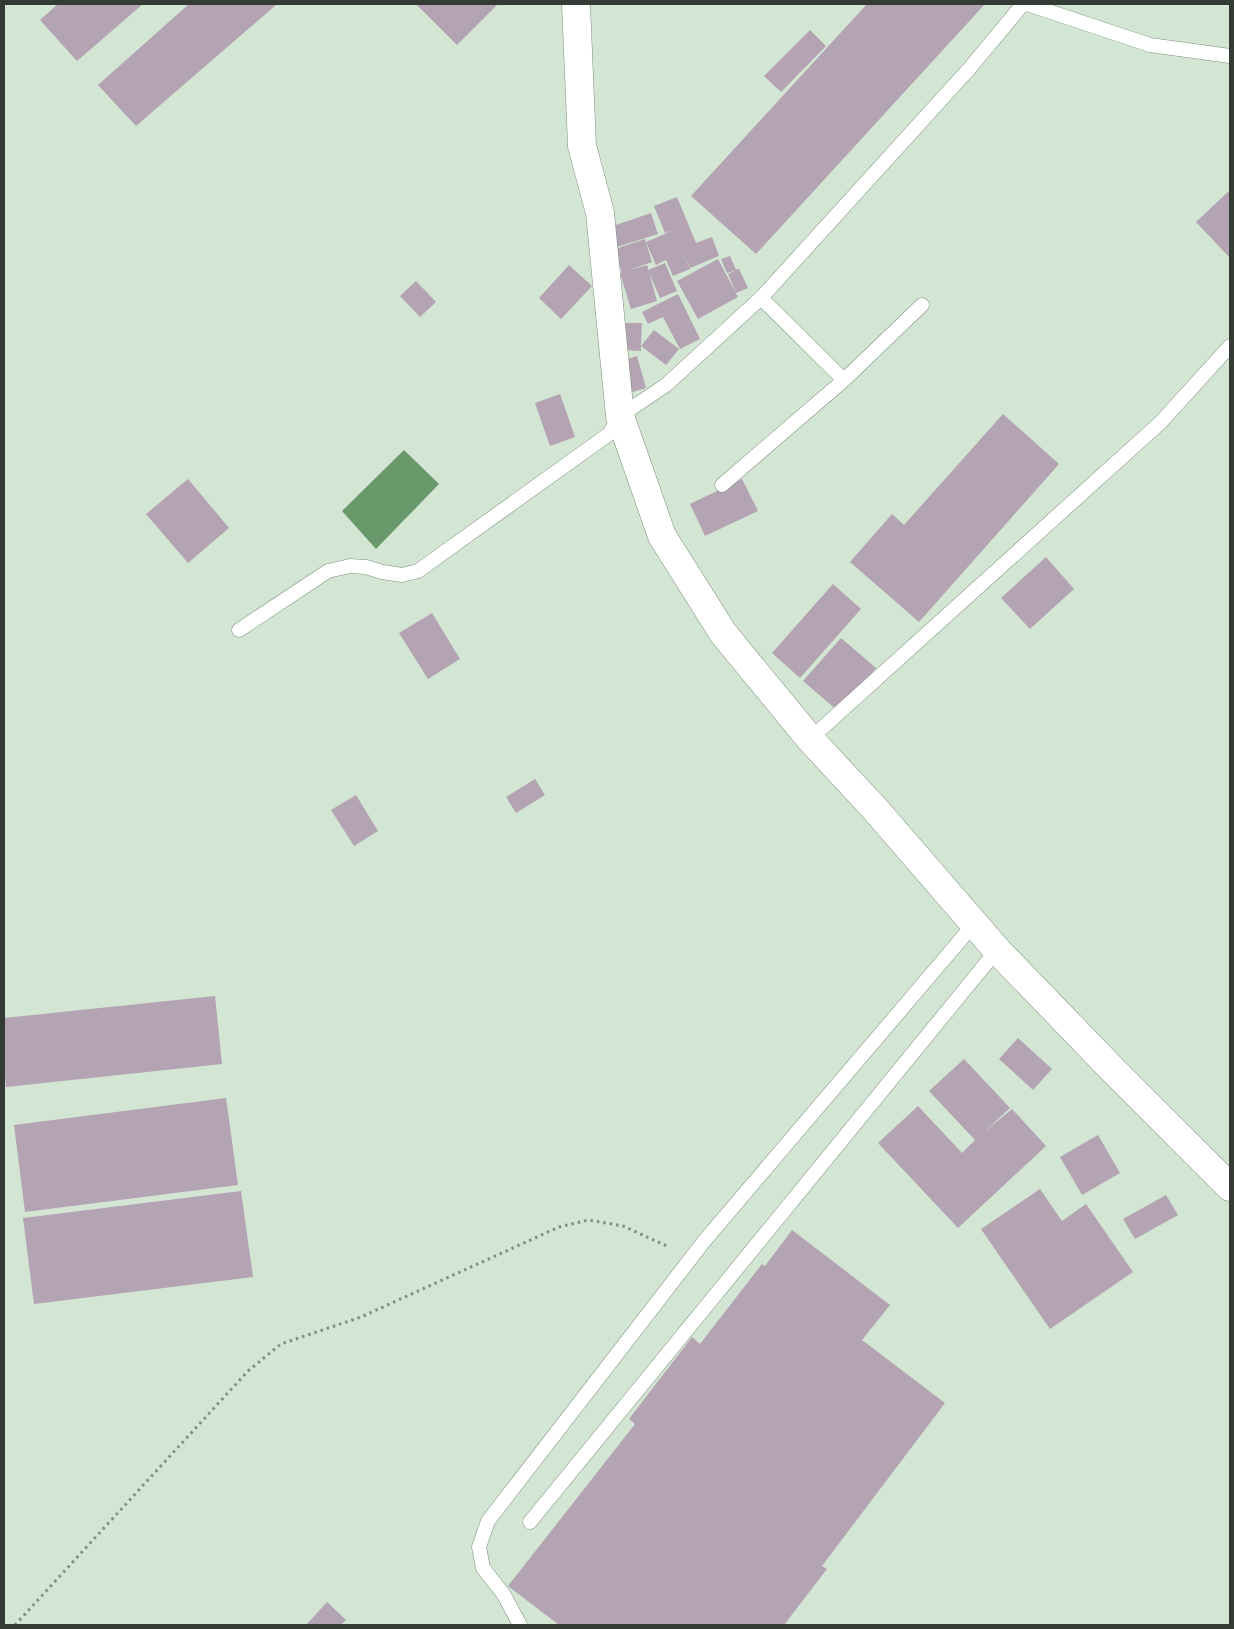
<svg xmlns="http://www.w3.org/2000/svg" width="1234" height="1629" font-family="Roboto,sans-serif">
	<rect width="100%" height="100%" fill="#d3e5d3"/>
	<polygon fill="#69996a" points="404,450 439,484 376,549 342,511"/>
	<g fill="#b4a3b3">
		<polygon points="58,4 143,4 77,61 40,20"/>
		<polygon points="189,4 277,4 136,126 98,85"/>
		<polygon points="416,4 498,4 457,45"/>
		<polygon points="867,4 985,4 756,254 691,196"/>
		<polygon points="810,30 826,46 781,92 764,76"/>
		<polygon points="1230,190 1230,258 1196,222"/>
		<polygon points="677,197 696,243 712,237 719,256 690,268 681,249 690,269 673,276 666,260 656,265 646,242 676,229 665,233 654,206"/>
		<polygon points="651,213 658,234 617,247 610,227"/>
		<polygon points="645,239 652,262 626,271 647,265 657,301 631,309 620,273 622,273 615,249"/>
		<polygon points="730,256 736,270 727,273 721,259"/>
		<polygon points="718,259 738,297 698,319 677,281"/>
		<polygon points="665,263 677,291 660,298 648,270"/>
		<polygon points="569,265 592,286 561,319 539,298"/>
		<polygon points="738,269 739,269 748,288 736,293 728,274"/>
		<polygon points="416,281 436,302 420,317 400,296"/>
		<polygon points="678,294 700,339 680,349 663,317 648,324 642,312"/>
		<polygon points="623,323 642,323 641,346 654,330 679,349 666,365 641,346 641,351 622,350"/>
		<polygon points="637,356 646,388 629,393 619,362"/>
		<polygon points="560,394 575,437 550,446 535,403"/>
		<polygon points="1003,414 1059,464 919,622 850,562 892,514 904,525"/>
		<polygon points="188,479 229,528 188,563 146,514"/>
		<polygon points="742,479 758,511 705,536 690,504"/>
		<polygon points="1046,557 1074,589 1030,629 1001,598"/>
		<polygon points="833,584 861,609 800,678 772,653"/>
		<polygon points="432,613 460,659 428,679 399,633"/>
		<polygon points="841,638 876,668 838,711 803,681"/>
		<polygon points="535,779 545,795 516,813 506,797"/>
		<polygon points="356,795 378,831 354,846 331,810"/>
		<polygon points="215,996 222,1064 6,1087 4,1065 4,1018"/>
		<polygon points="1018,1038 1052,1069 1033,1090 999,1059"/>
		<polygon points="964,1059 1010,1108 983,1133 1012,1109 1046,1146 958,1228 878,1143 918,1106 962,1153 975,1140 929,1091"/>
		<polygon points="226,1098 238,1185 25,1212 14,1125"/>
		<polygon points="1098,1135 1120,1173 1082,1195 1060,1157"/>
		<polygon points="1040,1189 1062,1221 1086,1204 1133,1272 1050,1329 981,1229"/>
		<polygon points="241,1191 253,1277 34,1304 23,1218"/>
		<polygon points="1166,1195 1178,1215 1135,1239 1123,1219"/>
		<polygon points="792,1230 890,1305 862,1340 945,1403 822,1566 827,1569 784,1625 559,1625 508,1586 635,1424 629,1419 692,1337 700,1344 762,1264 765,1266"/>
		<polygon points="327,1602 346,1620 341,1625 309,1625 307,1624"/>
	</g>
	<g fill="none" stroke-linecap="round" stroke-linejoin="round">
		<g stroke="#7f8f7f" stroke-width="15">
			<g id="lane">
				<polyline points="1027,4 1150,45 1230,56"/>
				<polyline points="844,380 922,305"/>
				<polyline points="722,485 844,380 761,298"/>
				<polyline points="239,630 328,571 350,566 366,567 382,572 402,575 418,571 609,434 620,416 666,385 761,298 969,69 1023,4"/>
				<polyline points="810,739 1161,422 1230,346"/>
				<polyline points="530,1522 997,950"/>
				<polyline points="520,1625 504,1595 483,1568 479,1547 488,1521 705,1240 974,924"/>
			</g>
		</g>
		<g stroke="#7f8f7f" stroke-width="29">
			<polyline id="street" points="576,4 582,146 600,213 620,416 662,536 723,633 810,739 875,809 997,950 1110,1067 1230,1187"/>
		</g>
		<polyline stroke="#828e82" stroke-width="3" stroke-dasharray="2.5 4" stroke-linecap="butt" points="15,1625 248,1371 281,1344 361,1317 559,1227 589,1220 623,1226 669,1247"/>
		<use href="#lane" stroke="#fff" stroke-width="14"/>
		<use href="#street" stroke="#fff" stroke-width="28"/>
	</g>
	<rect width="1234" height="1629" fill="none" stroke="#343b34" stroke-width="10"/>
</svg>
